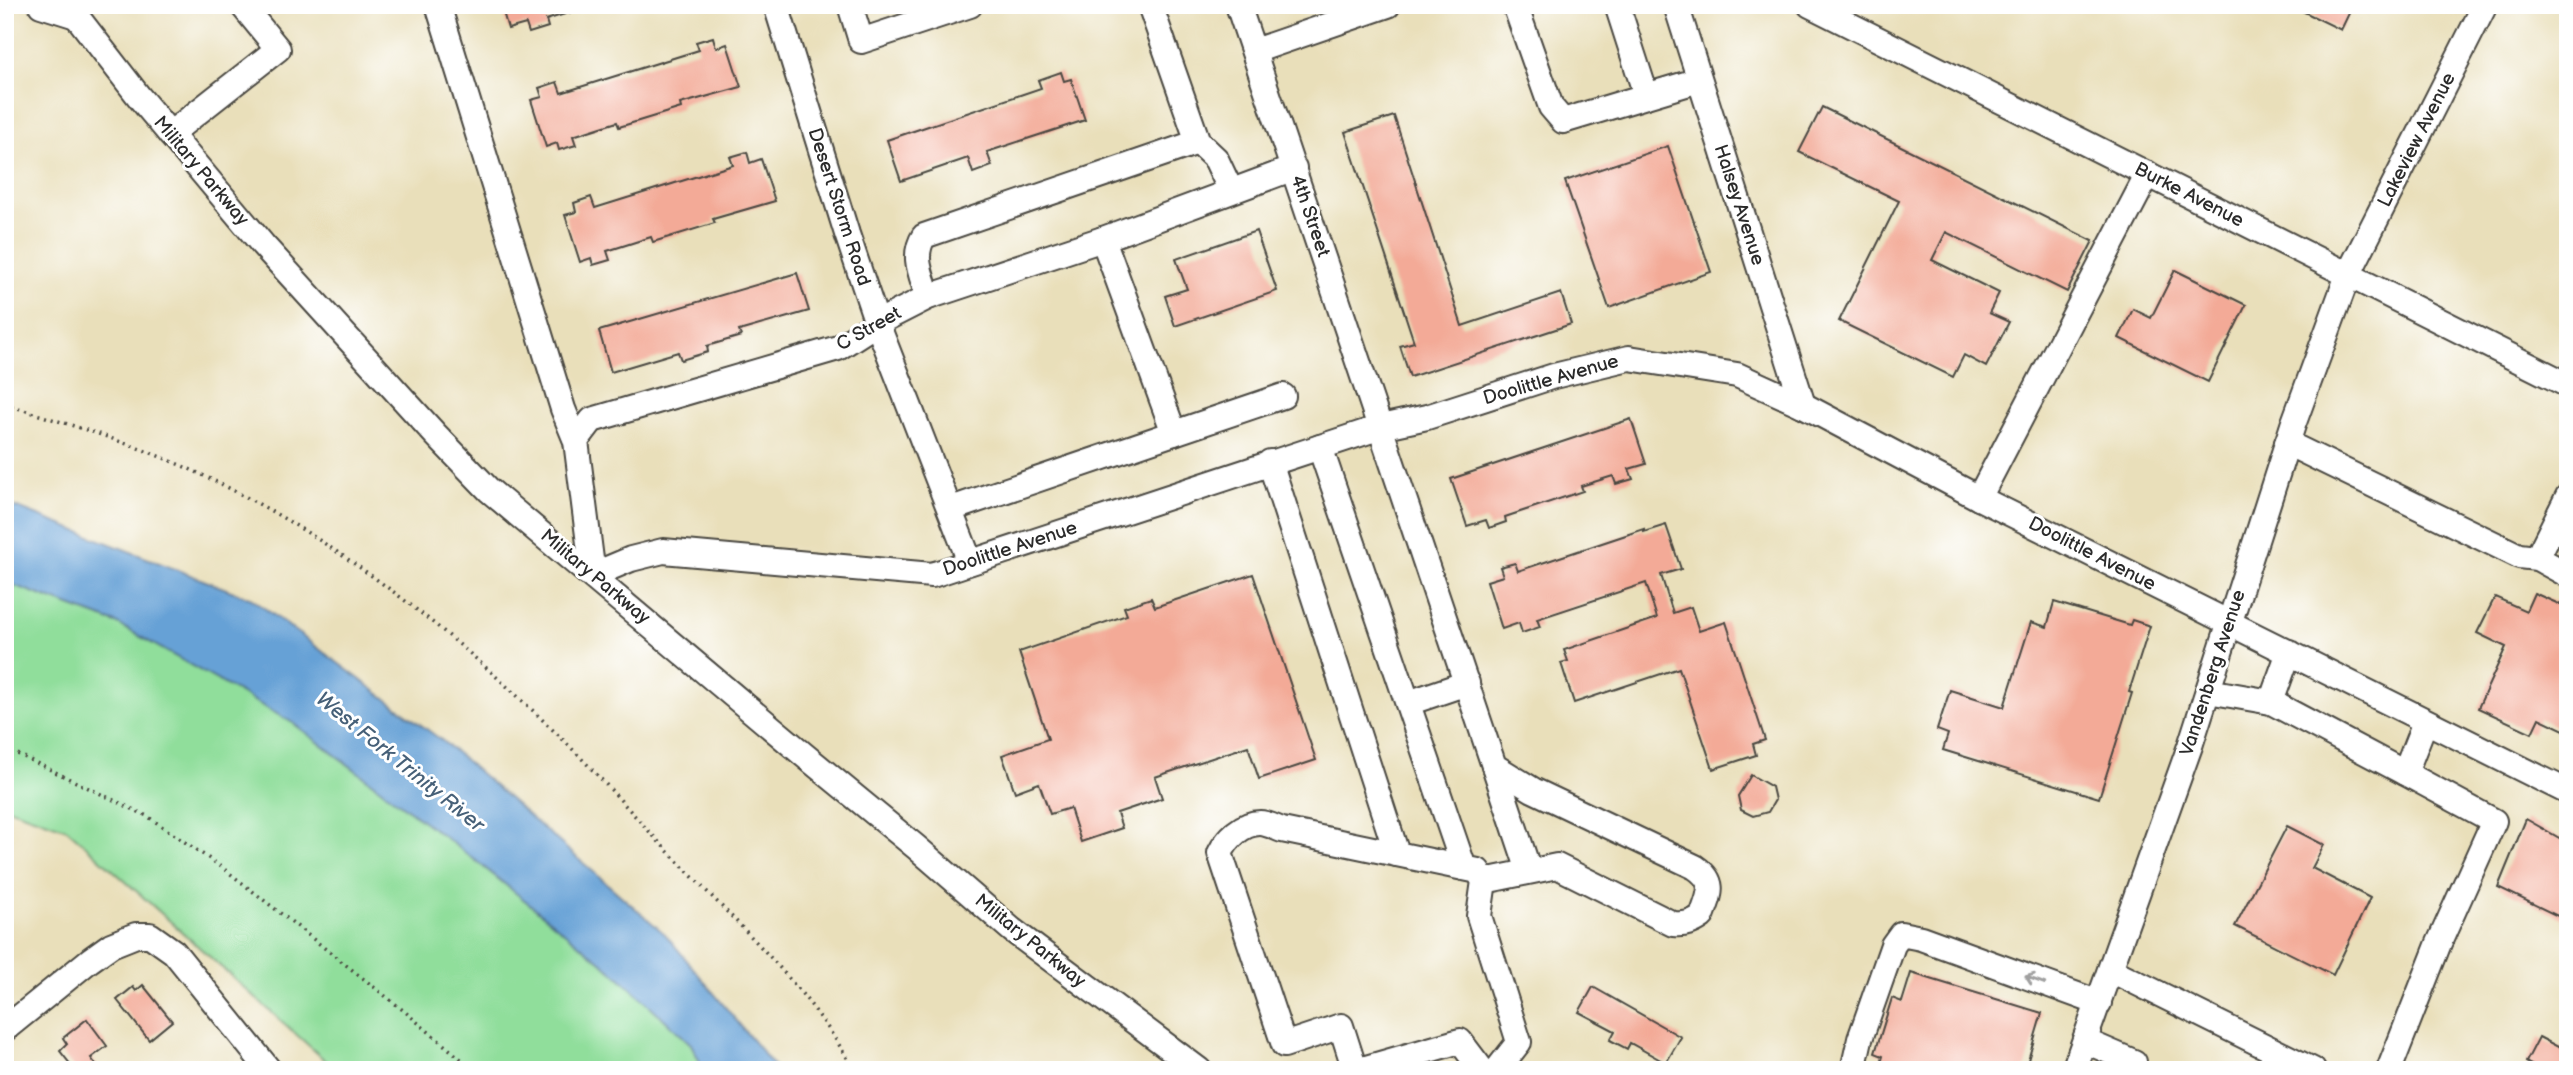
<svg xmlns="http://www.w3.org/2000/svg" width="2573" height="1075" font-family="'Balsamiq Sans',sans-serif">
	<rect width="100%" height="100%" fill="#fff"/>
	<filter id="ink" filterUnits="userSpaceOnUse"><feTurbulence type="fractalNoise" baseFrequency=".0143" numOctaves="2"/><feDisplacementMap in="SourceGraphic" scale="14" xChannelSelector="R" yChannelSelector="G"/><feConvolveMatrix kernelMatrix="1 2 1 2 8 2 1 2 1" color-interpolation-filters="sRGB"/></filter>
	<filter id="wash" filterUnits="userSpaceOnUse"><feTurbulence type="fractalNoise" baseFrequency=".00686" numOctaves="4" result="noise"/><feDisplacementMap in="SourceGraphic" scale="28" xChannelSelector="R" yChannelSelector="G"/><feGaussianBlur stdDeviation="1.57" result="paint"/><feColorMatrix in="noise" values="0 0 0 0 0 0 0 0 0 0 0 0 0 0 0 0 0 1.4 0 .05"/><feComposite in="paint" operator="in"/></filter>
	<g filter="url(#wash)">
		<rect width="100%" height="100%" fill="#e9dfba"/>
		<polygon fill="#90de9b" stroke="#5e8463" stroke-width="2" points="5,582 116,623 293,723 475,860 616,974 691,1044 704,1070 336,1070 67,829 5,807"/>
		<polygon fill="#66a1d6" stroke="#486680" stroke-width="2" points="5,503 252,599 444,742 666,935 777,1070 704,1070 691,1044 616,974 475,860 293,723 116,623 5,582"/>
		<g id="blocks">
			<g fill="#f3aa97">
				<polygon points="501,5 581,5 581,9 546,20 548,27 529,33 526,24 508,29"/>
				<polygon points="2290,5 2353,5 2341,30"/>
				<polygon points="713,37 716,48 727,44 741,87 680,104 681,108 619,127 617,122 573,136 576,145 559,150 557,143 546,147 531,100 542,97 539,88 557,82 561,93 699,50 696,42"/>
				<polygon points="1061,72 1064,81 1071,79 1085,120 987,152 992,166 973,173 968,158 901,181 887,140 1041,88 1038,80"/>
				<polygon points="1822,107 2093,241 2067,292 1946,232 1932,260 1999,293 1989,313 2009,322 1986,367 1964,355 1953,377 1839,321 1899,201 1799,152"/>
				<polygon points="1394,116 1462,326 1561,293 1571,324 1410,377 1400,346 1414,342 1345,132"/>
				<polygon points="1668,146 1711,272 1609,308 1565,181"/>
				<polygon points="747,152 750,163 761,159 775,201 713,219 715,223 653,242 651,237 607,251 610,260 593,265 591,258 580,262 565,215 576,212 574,203 591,197 595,208 733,165 730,157"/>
				<polygon points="1256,231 1277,291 1175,326 1165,296 1187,289 1176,259"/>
				<polygon points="2175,270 2246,305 2208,382 2119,338 2133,309 2151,318"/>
				<polygon points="797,273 809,311 739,331 741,336 707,346 708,352 681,360 678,352 611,372 599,331"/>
				<polygon points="1631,419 1646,464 1629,469 1633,479 1616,484 1613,476 1581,486 1583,491 1505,517 1506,522 1489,528 1486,520 1467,526 1451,479"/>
				<polygon points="1666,525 1681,569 1661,575 1673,613 1691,607 1699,631 1726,622 1765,740 1753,744 1756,755 1713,769 1679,668 1574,703 1561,663 1568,661 1564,650 1657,618 1646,583 1537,619 1540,627 1522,633 1519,623 1502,629 1487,581 1503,576 1500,567 1515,563 1518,571 1644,529 1644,532"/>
				<polygon points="1253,574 1316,760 1259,779 1248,746 1155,777 1162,798 1117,813 1122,828 1081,842 1070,808 1050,814 1039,783 1015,792 1002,755 1048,739 1019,652 1127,615 1124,607 1151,598 1155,607"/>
				<polygon points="2534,593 2568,608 2568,732 2539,718 2532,733 2478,708 2506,647 2477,633 2495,597 2526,611"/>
				<polygon points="2054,602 2130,625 2132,620 2150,626 2129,692 2132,693 2099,798 1943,750 1948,734 1937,730 1950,690 2004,707 2031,622 2047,627"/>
				<polygon points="1751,775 1772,787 1775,800 1768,812 1753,816 1741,810 1738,796"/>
				<polygon points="2526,819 2568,843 2568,921 2498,887"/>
				<polygon points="2287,826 2324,845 2312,868 2370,898 2333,975 2235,926"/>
				<polygon points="1911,973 2042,1013 2025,1070 1879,1070 1883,1056 1875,1053 1892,998 1902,1002"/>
				<polygon points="143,985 172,1021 149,1040 117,1000 133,987 136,991"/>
				<polygon points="1593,987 1681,1037 1666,1063 1630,1043 1627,1049 1610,1040 1615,1031 1579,1012"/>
				<polygon points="87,1019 107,1046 91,1058 100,1070 75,1070 60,1051 67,1044 63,1038"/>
				<polygon points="2539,1037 2568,1052 2568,1070 2540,1070 2526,1062"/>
			</g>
		</g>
	</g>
	<g filter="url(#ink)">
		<use href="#blocks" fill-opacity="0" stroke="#484640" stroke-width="2"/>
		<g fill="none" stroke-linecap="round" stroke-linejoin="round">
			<g stroke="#484640" stroke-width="28">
				<g id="minor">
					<polyline points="41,5 76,16"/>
					<polyline points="68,5 140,98 263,245 435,434 489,490 804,755 916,847 1012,930 1199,1070"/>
					<polyline points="438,5 563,409 576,441"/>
					<polyline points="776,5 847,234 877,323 970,562"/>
					<polyline points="850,5 861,41 970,5"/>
					<polyline points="1150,5 1198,142 1216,159 1231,191"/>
					<path d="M1238 5 1494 766 1533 790 1695 867C1717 882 1710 894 1702 916 1692 923 1686 925 1673 924L1557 866 1484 881"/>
					<polyline points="1515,5 1551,107 1563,121 1699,80"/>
					<polyline points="1617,5 1646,95"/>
					<polyline points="1676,5 1803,405"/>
					<polyline points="1810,5 2568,385"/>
					<polyline points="1254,51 1388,5"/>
					<polyline points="170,134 278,49 242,5"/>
					<polyline points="1294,168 1103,239 928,297 877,323 838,348 592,420 576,441 593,575 631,559 663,551 932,575 1381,427 1427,417 1554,376 1629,358 1737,375 1803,405 1979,498 2568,792"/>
					<path d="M928 297C922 275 911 257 924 236L1198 142"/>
					<polyline points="1174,433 1283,396"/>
					<polyline points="2287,443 2519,556 2537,558 2568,575"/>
					<polyline points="1320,447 1464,868"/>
					<polyline points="1270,462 1397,854"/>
					<polyline points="1979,498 2148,174"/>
					<polyline points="951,509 1174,433 1103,239"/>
					<polyline points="2537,558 2568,496"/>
					<polyline points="2208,691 2271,702 2405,773"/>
					<polyline points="2271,702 2289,652"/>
					<polyline points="1408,703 1467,683"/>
					<polyline points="1494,766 1529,871"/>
					<polyline points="2111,970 2313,1070"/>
					<polyline points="5,1029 90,960 111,945 136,935 150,935 174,952 269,1070"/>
					<polyline points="2085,1041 2134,1062"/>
					<path d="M1355 1070 1341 1026 1284 1045 1220 853C1227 839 1242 823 1260 823 1267 823 1276 828 1282 830L1478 871 1484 881 1479 916 1519 1042 1497 1070"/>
					<polyline points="1359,1070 1460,1041 1482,1070"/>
					<polyline points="1853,1070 1860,1039 1893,945 1901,934 1921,938 2099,1003"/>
					<polyline points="2074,1070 2190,746 2293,425 2348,275 2485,5"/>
					<polyline points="2389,1070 2439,943 2494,821 2405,773 2425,722"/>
				</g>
			</g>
			<g stroke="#484640" stroke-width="3.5" stroke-dasharray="2 5" stroke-linecap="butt">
				<path d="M5 404C70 425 136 444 198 473 331 535 450 629 554 731 598 773 637 820 680 864 742 928 810 990 854 1070"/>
				<polyline points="5,748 147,816 227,871 403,1010 474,1070"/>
			</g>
			<use href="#minor" stroke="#fff" stroke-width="24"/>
		</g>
		<defs><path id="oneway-shaft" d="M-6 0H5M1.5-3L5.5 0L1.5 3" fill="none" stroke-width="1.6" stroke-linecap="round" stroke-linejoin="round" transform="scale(1.75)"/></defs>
		<use stroke="#a0a0a0" href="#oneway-shaft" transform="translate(2035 980) rotate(-160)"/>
	</g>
	<g text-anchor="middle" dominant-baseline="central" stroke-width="6" stroke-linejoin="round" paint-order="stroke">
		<g font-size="19" fill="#2b2b2b" stroke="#fff">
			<text transform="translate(2417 140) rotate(-63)">Lakeview Avenue</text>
			<text transform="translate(201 171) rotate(50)">Military Parkway</text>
			<text transform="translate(2189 195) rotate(27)">Burke Avenue</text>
			<text transform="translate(1739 205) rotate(72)">Halsey Avenue</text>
			<text transform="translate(839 207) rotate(72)">Desert Storm Road</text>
			<text transform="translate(1310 216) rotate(71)">4th Street</text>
			<text transform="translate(869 329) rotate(-29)">C Street</text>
			<text transform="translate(1551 380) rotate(-16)">Doolittle Avenue</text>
			<text transform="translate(1010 549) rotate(-18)">Doolittle Avenue</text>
			<text transform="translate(2092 554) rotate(27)">Doolittle Avenue</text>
			<text transform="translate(595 577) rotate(40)">Military Parkway</text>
			<text transform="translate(2213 673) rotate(-72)">Vandenberg Avenue</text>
			<text transform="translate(1030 941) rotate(39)">Military Parkway</text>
		</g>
		<g font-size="21" font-style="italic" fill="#466078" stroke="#fff">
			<text transform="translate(400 762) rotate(39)">West Fork Trinity River</text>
		</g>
	</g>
	<rect width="2573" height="1075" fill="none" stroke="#fff" stroke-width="28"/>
</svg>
